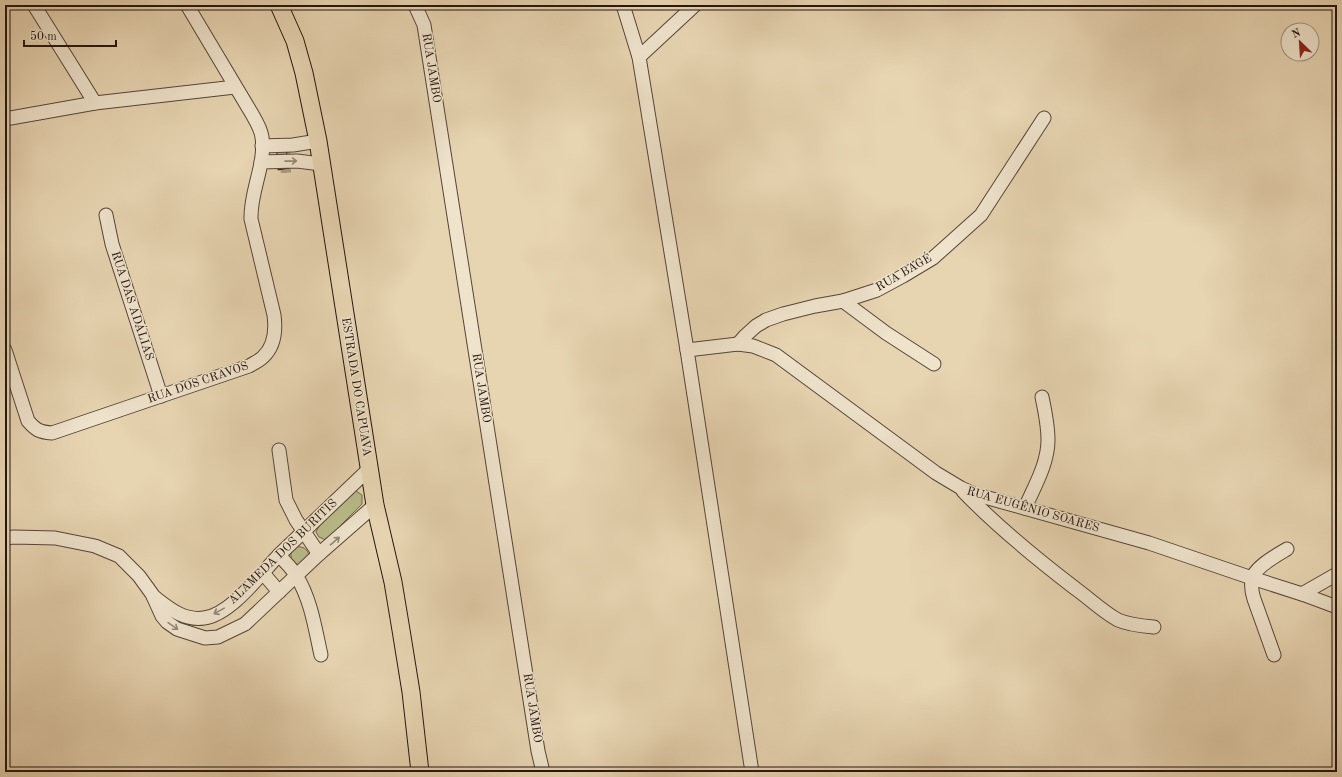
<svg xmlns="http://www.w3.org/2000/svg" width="1342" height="777" font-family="'Old Standard TT',serif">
	<defs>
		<filter id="shadow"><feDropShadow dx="3.5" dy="3.5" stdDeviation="0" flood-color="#0004"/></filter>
	</defs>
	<rect width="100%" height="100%" fill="#e7d4b1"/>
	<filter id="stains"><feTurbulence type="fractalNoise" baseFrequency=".005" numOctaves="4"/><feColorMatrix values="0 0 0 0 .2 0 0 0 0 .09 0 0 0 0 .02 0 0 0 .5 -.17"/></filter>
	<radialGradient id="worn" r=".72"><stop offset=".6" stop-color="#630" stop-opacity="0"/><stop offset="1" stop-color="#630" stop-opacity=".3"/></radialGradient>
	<g fill="#b9bc89" stroke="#6f684c">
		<polygon points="356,491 362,495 362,504 326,540 319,537 316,532 320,524"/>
		<path d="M296 547C303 546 308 549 309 556L299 565C292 563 289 557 292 550Z"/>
	</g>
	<polygon fill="#e29784" stroke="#25150f" filter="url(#shadow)" points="276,141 285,141 289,168 278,170"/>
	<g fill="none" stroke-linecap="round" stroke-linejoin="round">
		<g stroke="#564538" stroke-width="15">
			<g id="minor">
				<polyline points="34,5 95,103"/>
				<polyline points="415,5 424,25 538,751 543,772"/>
				<polyline points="623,5 639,57 687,350 752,772"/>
				<polyline points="639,57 695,5"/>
				<polyline points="5,119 95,103 235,87"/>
				<polyline points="262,146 293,145 318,141"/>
				<polyline points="261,162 297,161 321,164"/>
				<polyline points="106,215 112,244 161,396"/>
				<polyline points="843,301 886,333 934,364"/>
				<polyline points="738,344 745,336 756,326 766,320 783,314 815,306 843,301 877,290 903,276 933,258 981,215 1044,118"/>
				<path d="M5 350 28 421C36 430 39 432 52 433L249 366C254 363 259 361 263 357 275 346 276 330 274 315L251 219C250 191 266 165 262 137 261 129 256 121 252 114L187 5"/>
				<polyline points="687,350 738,344 753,346 776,355 936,473 961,488 974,494 1149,543 1252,578 1302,594 1337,607"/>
				<polyline points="279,450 286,500 296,520 319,554"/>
				<path d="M963 491C997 527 1037 559 1076 589 1090 599 1103 612 1118 620 1129 625 1142 626 1154 627"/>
				<path d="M1025 508C1034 487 1048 464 1048 440 1048 426 1045 411 1042 397"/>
				<polyline points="5,538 14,537 55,538 95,546 119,556 139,576 152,594 162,616 167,622 177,629 205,638 218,637 245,624 319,554 375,505"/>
				<path d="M279 555C285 562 293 569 297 577 311 600 315 628 321 655"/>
				<polyline points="263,573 279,592"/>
				<polyline points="1302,594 1337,574"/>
				<path d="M153 596C169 608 183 621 204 618 232 614 261 573 280 554 310 525 340 497 369 469"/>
				<path d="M1274 655 1254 599C1252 593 1251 586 1252 580 1253 568 1277 555 1287 549"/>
			</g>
		</g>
		<g stroke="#25150f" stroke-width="19">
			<polyline id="major" points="279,5 295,41 304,73 318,141 375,505 393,582 401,630 411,692 420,772"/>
		</g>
		<use href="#minor" stroke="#efe3cc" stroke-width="13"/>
		<use href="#major" stroke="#e7d4b1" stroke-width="17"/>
	</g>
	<defs><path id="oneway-shaft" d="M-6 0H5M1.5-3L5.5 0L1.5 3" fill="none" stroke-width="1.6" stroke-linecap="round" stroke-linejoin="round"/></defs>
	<g stroke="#948677">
		<use href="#oneway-shaft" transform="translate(291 161) rotate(-1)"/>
		<use href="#oneway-shaft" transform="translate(335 541) rotate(-41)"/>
		<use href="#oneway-shaft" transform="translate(219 611) rotate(151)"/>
		<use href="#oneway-shaft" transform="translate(173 626) rotate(35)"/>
	</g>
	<g text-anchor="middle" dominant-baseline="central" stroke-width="3" stroke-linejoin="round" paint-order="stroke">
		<g font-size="12" fill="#25150f" stroke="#efe3cc">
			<text transform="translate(431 68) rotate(81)">RUA JAMBO</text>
			<text transform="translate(904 273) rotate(-30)">RUA BAGÉ</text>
			<text transform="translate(132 306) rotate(72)">RUA DAS ADÁLIAS</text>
			<text transform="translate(198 383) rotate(-19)">RUA DOS CRAVOS</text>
			<text transform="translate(356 387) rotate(81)">ESTRADA DO CAPUAVA</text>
			<text transform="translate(481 388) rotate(81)">RUA JAMBO</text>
			<text transform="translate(1033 510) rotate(16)">RUA EUGÊNIO SOARES</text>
			<text transform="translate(283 552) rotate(-44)">ALAMEDA DOS BURITIS</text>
			<text transform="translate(532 708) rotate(81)">RUA JAMBO</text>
		</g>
	</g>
	<rect width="1342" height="777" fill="none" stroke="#e7d4b1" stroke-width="20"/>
	<rect x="6" y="6" width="1330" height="765" fill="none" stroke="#25150f" stroke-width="2"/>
	<rect x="10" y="10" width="1322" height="757" fill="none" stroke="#25150f"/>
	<g transform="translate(1300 42) rotate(335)"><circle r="19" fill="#efe3cc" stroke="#9e9180"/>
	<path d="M0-3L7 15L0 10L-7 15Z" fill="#8f2418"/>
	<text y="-6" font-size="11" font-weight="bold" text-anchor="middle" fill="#25150f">N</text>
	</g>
	<path d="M24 40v6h92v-6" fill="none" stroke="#25150f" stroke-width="2"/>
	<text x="30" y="40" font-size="12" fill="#25150f" stroke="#efe3cc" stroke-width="3" paint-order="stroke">50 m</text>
	<rect width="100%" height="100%" filter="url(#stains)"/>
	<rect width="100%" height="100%" fill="url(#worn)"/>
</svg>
